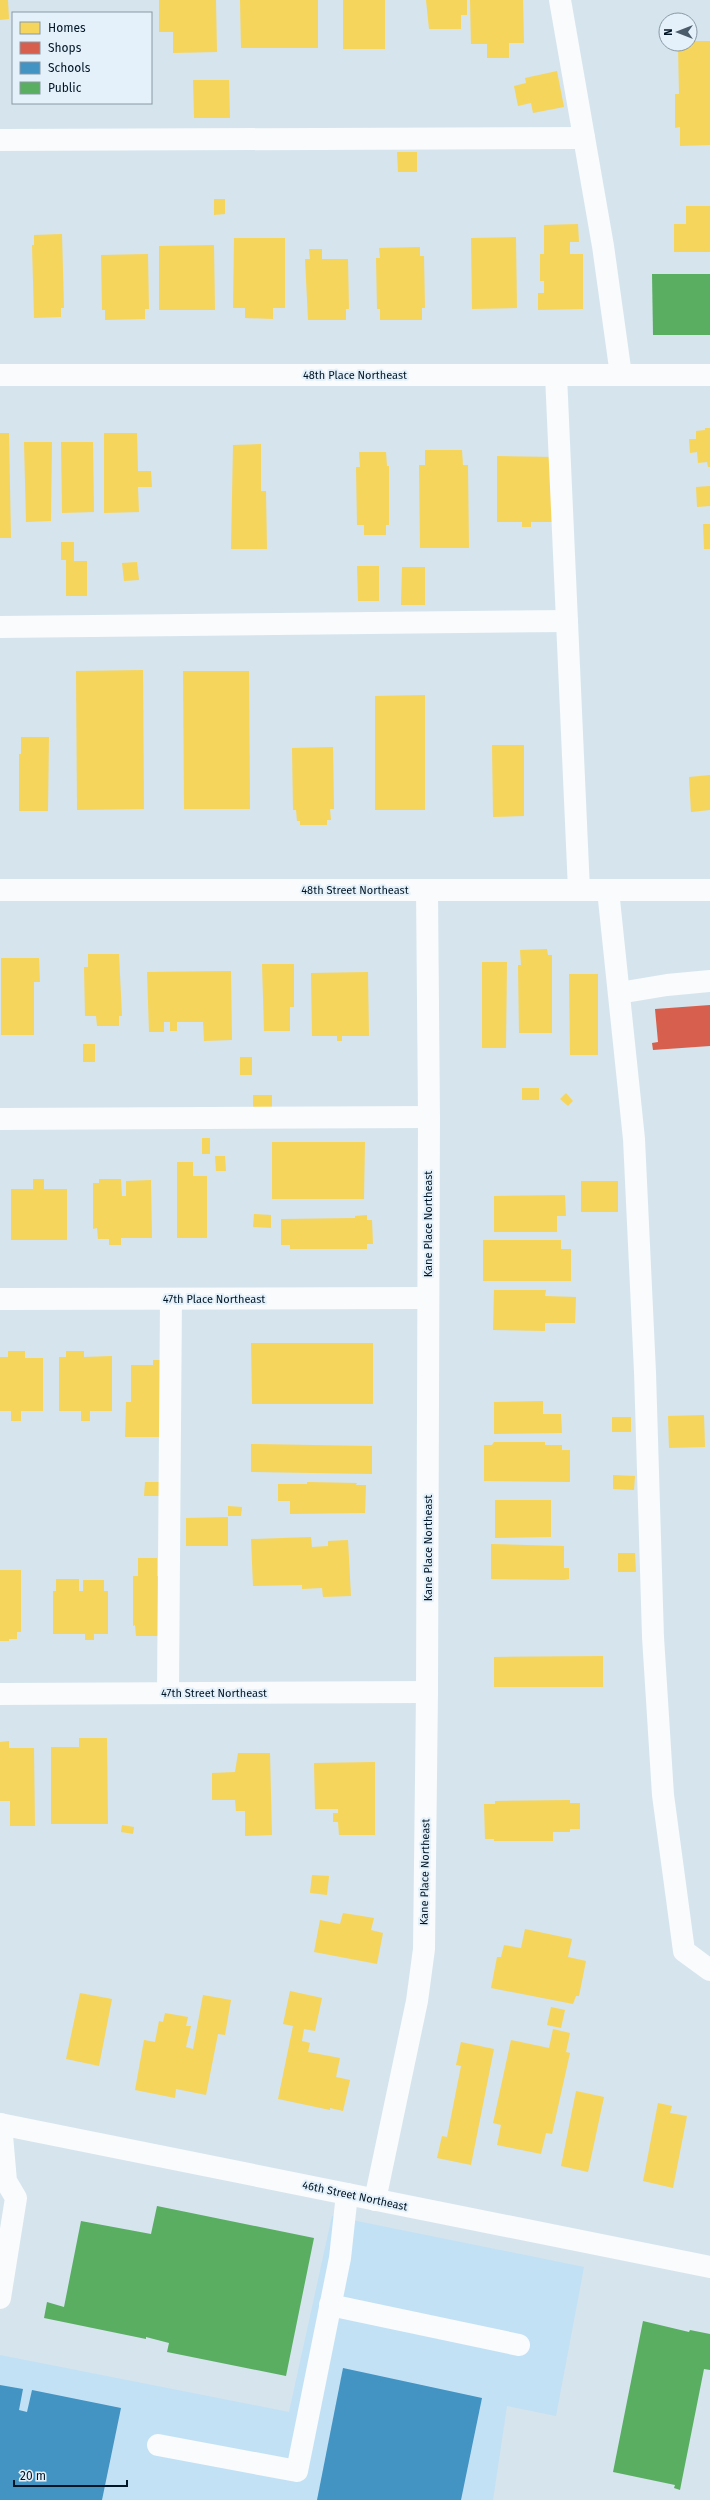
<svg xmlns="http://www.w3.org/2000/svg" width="710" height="2500" font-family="'Fira Sans',sans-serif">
	<rect width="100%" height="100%" fill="#d5e4ed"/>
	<polygon fill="#c2e1f5" points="332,2216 584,2267 556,2416 507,2406 493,2500 0,2500 0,2355 289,2412"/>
	<g fill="#f6d55c">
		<polygon points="0,0 8,0 9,19 0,20"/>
		<polygon points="159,0 216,0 217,52 173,53 173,32 159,32"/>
		<polygon points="240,0 318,0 318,48 241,48"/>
		<rect x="343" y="0" width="42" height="49"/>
		<polygon points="426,0 467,0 467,15 461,15 461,29 429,29"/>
		<polygon points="470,0 523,0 524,43 509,43 509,58 487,58 487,44 471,44"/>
		<polygon points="691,41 710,41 710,145 680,146 680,127 675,128 675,94 679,94 678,45 691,44"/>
		<polygon points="557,71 564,107 533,113 531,103 518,106 514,86 526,83 525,78"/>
		<polygon points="193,80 229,80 230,118 194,118"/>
		<polygon points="397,152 417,152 417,172 398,172"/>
		<polygon points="214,199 225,199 225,214 214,215"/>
		<polygon points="686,206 710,206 710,252 674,252 674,224 686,224"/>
		<polygon points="578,224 579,242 570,242 570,254 583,254 583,309 538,310 538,293 544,293 544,281 540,281 540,254 544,254 544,225"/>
		<polygon points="62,234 64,308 61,308 61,317 34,318 32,245 34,245 34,235"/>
		<polygon points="516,237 517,308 472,309 471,238"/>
		<polygon points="234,238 285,238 285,308 273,308 273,319 245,318 245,308 233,308"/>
		<polygon points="214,245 215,310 159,310 159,246"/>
		<polygon points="420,247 420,256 424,256 425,308 422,308 422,320 380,320 380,309 377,309 376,258 380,258 379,248"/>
		<polygon points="309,249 322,249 322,259 348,259 349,309 346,309 346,320 308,320 305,259 310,259"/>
		<polygon points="148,254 149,309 145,309 145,319 105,320 105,310 102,310 101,255"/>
		<polygon points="705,428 710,428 710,467 708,467 707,462 698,463 697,452 690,453 689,439 696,439 696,431 705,430"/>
		<polygon points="0,433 9,433 11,538 0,538"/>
		<polygon points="104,433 137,433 138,471 151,471 152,487 138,487 139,512 104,513"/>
		<polygon points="24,442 52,442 51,521 26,522"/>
		<polygon points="61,442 93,442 94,512 62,513"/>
		<polygon points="261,444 261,491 266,491 267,549 231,549 233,445"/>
		<polygon points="425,450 462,450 463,465 468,465 469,548 420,548 419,465 425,465"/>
		<polygon points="359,452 386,452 387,466 389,466 389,525 386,525 386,535 364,535 364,525 357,525 356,467 360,467"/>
		<polygon points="497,456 556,457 555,522 531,522 531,527 522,527 522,522 497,522"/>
		<polygon points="710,486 710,506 697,507 696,487"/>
		<polygon points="703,524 710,524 710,549 704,549"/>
		<polygon points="61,542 74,542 74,561 87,561 87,596 66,596 66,560 61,560"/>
		<polygon points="137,562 139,580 124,581 122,563"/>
		<polygon points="357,566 379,566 379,601 358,601"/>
		<polygon points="402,567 425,567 425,605 401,605"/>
		<polygon points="143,670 144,809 77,810 76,671"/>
		<polygon points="183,671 249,671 250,809 184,809"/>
		<polygon points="425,695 425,810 375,810 375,696"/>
		<polygon points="21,737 49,737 48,811 19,811 19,754 21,754"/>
		<polygon points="492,745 524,745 524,816 493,817"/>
		<polygon points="333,747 334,809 330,809 331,820 327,820 327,825 300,825 300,821 297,821 296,810 293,810 292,748"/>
		<polygon points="710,775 710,810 691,812 689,777"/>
		<polygon points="547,949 548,955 552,955 552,1033 519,1033 518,965 521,965 520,950"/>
		<polygon points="88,954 119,954 122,1016 119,1016 119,1026 97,1026 96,1016 85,1016 84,967 88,967"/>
		<polygon points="1,958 39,958 40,982 34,982 34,1035 1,1035"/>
		<polygon points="482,962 507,962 506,1048 482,1048"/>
		<polygon points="262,964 294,964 294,1007 290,1007 290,1031 264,1031"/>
		<polygon points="231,971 232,1040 204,1041 203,1022 177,1022 177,1031 170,1031 170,1022 164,1022 164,1032 149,1032 147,972"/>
		<polygon points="368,972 369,1036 342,1036 342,1041 337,1041 337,1036 312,1036 311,973"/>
		<polygon points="569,974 598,974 598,1055 570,1055"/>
		<rect x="83" y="1044" width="12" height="18"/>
		<rect x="240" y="1057" width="12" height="18"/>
		<rect x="522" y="1088" width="17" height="12"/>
		<polygon points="566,1093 573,1101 568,1106 560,1099"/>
		<polygon points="253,1095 272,1095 272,1108 253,1109"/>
		<rect x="202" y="1138" width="8" height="16"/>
		<polygon points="272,1142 365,1142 364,1199 272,1199"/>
		<polygon points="215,1156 225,1156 226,1171 216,1171"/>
		<polygon points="177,1162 193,1162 193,1176 207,1176 207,1238 177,1238"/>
		<polygon points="33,1179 44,1179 44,1189 67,1189 67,1240 11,1240 11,1189 33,1189"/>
		<polygon points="99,1179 121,1179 122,1196 126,1196 126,1181 151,1180 152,1238 121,1238 121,1245 109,1245 109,1239 98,1239 97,1228 93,1229 93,1183 99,1183"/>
		<rect x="581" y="1181" width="37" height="31"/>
		<polygon points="565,1195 566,1216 557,1216 557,1232 494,1232 494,1196"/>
		<polygon points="254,1214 271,1215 271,1228 253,1227"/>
		<polygon points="367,1215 367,1220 372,1220 373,1244 367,1244 367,1249 290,1249 290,1245 281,1245 281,1219 355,1218 355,1216"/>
		<polygon points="483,1240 561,1240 561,1249 571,1249 571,1281 483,1281"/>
		<polygon points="494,1290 546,1290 545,1296 576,1297 575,1323 545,1323 545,1331 493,1330"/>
		<polygon points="251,1343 373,1343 373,1404 252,1404"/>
		<polygon points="8,1351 25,1351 25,1358 43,1358 43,1411 21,1411 21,1421 11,1421 11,1411 0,1411 0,1357 8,1357"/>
		<polygon points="66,1351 84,1351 84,1357 112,1356 112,1411 90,1411 90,1421 81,1421 81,1411 59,1411 59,1357 66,1357"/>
		<polygon points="153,1360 161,1360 163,1437 125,1437 126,1402 131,1402 131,1365 153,1365"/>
		<polygon points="543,1401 543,1414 561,1414 562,1433 494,1434 494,1402"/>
		<polygon points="704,1415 705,1447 669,1448 668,1416"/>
		<rect x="612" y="1417" width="19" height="15"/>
		<polygon points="494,1442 545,1442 545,1445 562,1445 562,1450 570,1450 570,1482 484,1481 484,1445 492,1445"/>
		<polygon points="251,1444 372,1446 372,1474 251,1472"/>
		<polygon points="613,1475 635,1476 634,1490 613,1489"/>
		<polygon points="145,1482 159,1482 159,1496 144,1496"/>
		<polygon points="307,1482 357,1483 356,1485 366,1485 365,1513 290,1514 290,1501 278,1501 278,1484 307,1484"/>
		<polygon points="495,1500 551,1500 551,1537 495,1538"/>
		<polygon points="228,1506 242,1507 241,1516 228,1516"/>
		<polygon points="228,1517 228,1546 186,1546 186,1518"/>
		<polygon points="311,1537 312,1547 328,1546 328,1541 348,1540 351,1596 323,1597 322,1588 302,1589 302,1585 253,1586 251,1539"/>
		<polygon points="491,1544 564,1546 564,1568 569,1568 569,1579 564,1580 491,1579"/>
		<polygon points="618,1553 635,1553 636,1572 618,1572"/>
		<polygon points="138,1558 157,1558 157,1576 163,1576 161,1636 136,1636 135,1625 133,1626 133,1576 138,1576"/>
		<polygon points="0,1570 21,1570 21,1632 17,1632 17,1639 9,1639 9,1641 0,1641"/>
		<polygon points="56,1579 79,1579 79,1591 83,1591 83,1580 104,1580 104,1591 108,1591 108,1634 94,1634 94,1640 85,1640 85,1634 53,1634 53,1591 56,1591"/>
		<polygon points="603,1656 603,1687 494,1687 494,1657"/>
		<polygon points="79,1738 107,1738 108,1824 51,1824 51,1747 79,1747"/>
		<polygon points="9,1741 9,1748 34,1748 35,1826 10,1826 10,1801 0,1801 0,1742"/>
		<polygon points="238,1753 270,1753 272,1835 245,1836 245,1811 236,1811 235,1800 212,1800 212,1773 235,1772"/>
		<polygon points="375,1762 375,1835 339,1835 338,1822 333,1822 333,1813 338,1813 338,1809 315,1809 314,1763"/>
		<polygon points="570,1800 570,1803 580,1803 580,1829 570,1829 570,1832 553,1832 553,1841 494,1841 494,1839 485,1839 484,1804 495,1804 495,1801"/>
		<polygon points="122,1825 134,1827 133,1834 121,1832"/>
		<polygon points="312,1875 329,1876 327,1895 310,1893"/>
		<polygon points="343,1913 374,1918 371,1930 383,1933 377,1964 314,1952 320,1920 340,1924"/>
		<polygon points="525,1929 572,1939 568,1957 586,1961 579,1996 576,1996 573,2004 491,1988 497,1957 501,1957 504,1945 521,1948"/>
		<polygon points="290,1991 322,1998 315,2031 304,2029 302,2041 310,2043 308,2052 340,2058 336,2077 350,2080 343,2111 330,2108 330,2110 278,2099 293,2026 283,2024"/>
		<polygon points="80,1993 112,1999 99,2066 66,2059"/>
		<polygon points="203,1995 231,2000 225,2035 218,2034 206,2095 176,2089 175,2098 135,2090 144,2040 155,2042 159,2021 163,2022 165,2013 188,2017 186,2026 191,2026 186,2047 193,2049"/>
		<polygon points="551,2007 565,2010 561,2028 547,2025"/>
		<polygon points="553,2029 570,2033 566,2052 570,2053 552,2134 546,2133 541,2154 497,2145 501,2125 493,2123 511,2040 549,2048"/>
		<polygon points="461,2042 494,2049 471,2165 437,2158 442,2136 447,2137 459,2076 461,2066 456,2065"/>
		<polygon points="576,2091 604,2097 588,2172 561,2166"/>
		<polygon points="658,2103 672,2106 670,2113 687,2116 673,2188 643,2181"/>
	</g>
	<polygon fill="#d6604d" points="710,1005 710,1046 653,1050 652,1043 658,1042 655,1009"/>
	<g fill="#4393c3">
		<polygon points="343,2368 482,2398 461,2500 317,2500"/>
		<polygon points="0,2385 23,2389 19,2410 27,2412 32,2390 121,2408 102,2500 0,2500"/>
	</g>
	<g fill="#5aae61">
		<polygon points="652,274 710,274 710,335 653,335"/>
		<polygon points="157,2206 314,2238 286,2376 167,2352 169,2343 146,2337 146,2339 44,2318 47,2302 64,2307 81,2221 151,2234"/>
		<polygon points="643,2321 689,2332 690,2330 710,2334 710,2370 704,2369 680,2490 674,2488 675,2485 613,2472"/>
	</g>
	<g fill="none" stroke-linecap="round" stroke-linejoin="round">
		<g stroke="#f9fbfc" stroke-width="22">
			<polyline points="560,0 603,246 621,375"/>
			<polyline points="0,140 584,138"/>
			<polyline points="556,375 579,890"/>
			<polyline points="0,627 567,621"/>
			<polyline points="608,890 634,1139 645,1372 653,1637 663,1795 684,1951 710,1970"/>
			<polyline points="619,993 667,985 710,981"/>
			<polyline points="0,1119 429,1117"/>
			<polyline points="168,1693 171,1299"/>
			<polyline points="0,2298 16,2198 6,2181 1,2124"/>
			<polyline points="330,2305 519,2345"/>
			<polyline points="158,2445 297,2471 340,2258 347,2194"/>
		</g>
		<g stroke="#f9fbfc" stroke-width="22">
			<polyline points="0,375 710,375"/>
			<polyline points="0,890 710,890"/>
			<polyline points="0,1299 428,1298"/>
			<polyline points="0,1694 427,1692"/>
			<polyline points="0,2124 710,2267"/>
			<polyline points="375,2200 417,2001 424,1949 427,1692 429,1117 427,890"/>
		</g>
	</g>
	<g text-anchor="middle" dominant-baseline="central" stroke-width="4" stroke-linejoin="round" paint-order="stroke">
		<g font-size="11" fill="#001525" stroke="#e4f1fa">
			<text x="355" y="375">48th Place Northeast</text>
			<text x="355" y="890">48th Street Northeast</text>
			<text transform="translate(428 1224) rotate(-90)">Kane Place Northeast</text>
			<text x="214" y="1299">47th Place Northeast</text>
			<text transform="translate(428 1548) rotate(-90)">Kane Place Northeast</text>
			<text x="214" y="1693">47th Street Northeast</text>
			<text transform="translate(425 1872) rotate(-89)">Kane Place Northeast</text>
			<text transform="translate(355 2196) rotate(12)">46th Street Northeast</text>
		</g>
	</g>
	<rect x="12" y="12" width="140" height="92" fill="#e4f1fa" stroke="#8999a5"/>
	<rect x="20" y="22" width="20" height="12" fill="#f6d55c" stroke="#8999a5"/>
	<text x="48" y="32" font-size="12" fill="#001525">Homes</text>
	<rect x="20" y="42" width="20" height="12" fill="#d6604d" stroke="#8999a5"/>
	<text x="48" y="52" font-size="12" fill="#001525">Shops</text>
	<rect x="20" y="62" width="20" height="12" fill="#4393c3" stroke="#8999a5"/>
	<text x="48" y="72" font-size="12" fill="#001525">Schools</text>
	<rect x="20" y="82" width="20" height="12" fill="#5aae61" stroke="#8999a5"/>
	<text x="48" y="92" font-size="12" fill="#001525">Public</text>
	<g transform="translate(678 32) rotate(270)"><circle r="19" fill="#e4f1fa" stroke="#8999a5"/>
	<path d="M0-3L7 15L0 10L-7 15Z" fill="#4b5d6b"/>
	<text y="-6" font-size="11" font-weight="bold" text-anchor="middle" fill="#001525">N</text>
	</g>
	<path d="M14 2480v6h113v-6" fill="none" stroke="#001525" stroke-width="2"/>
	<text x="20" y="2480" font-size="12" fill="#001525" stroke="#e4f1fa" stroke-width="3" paint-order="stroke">20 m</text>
</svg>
